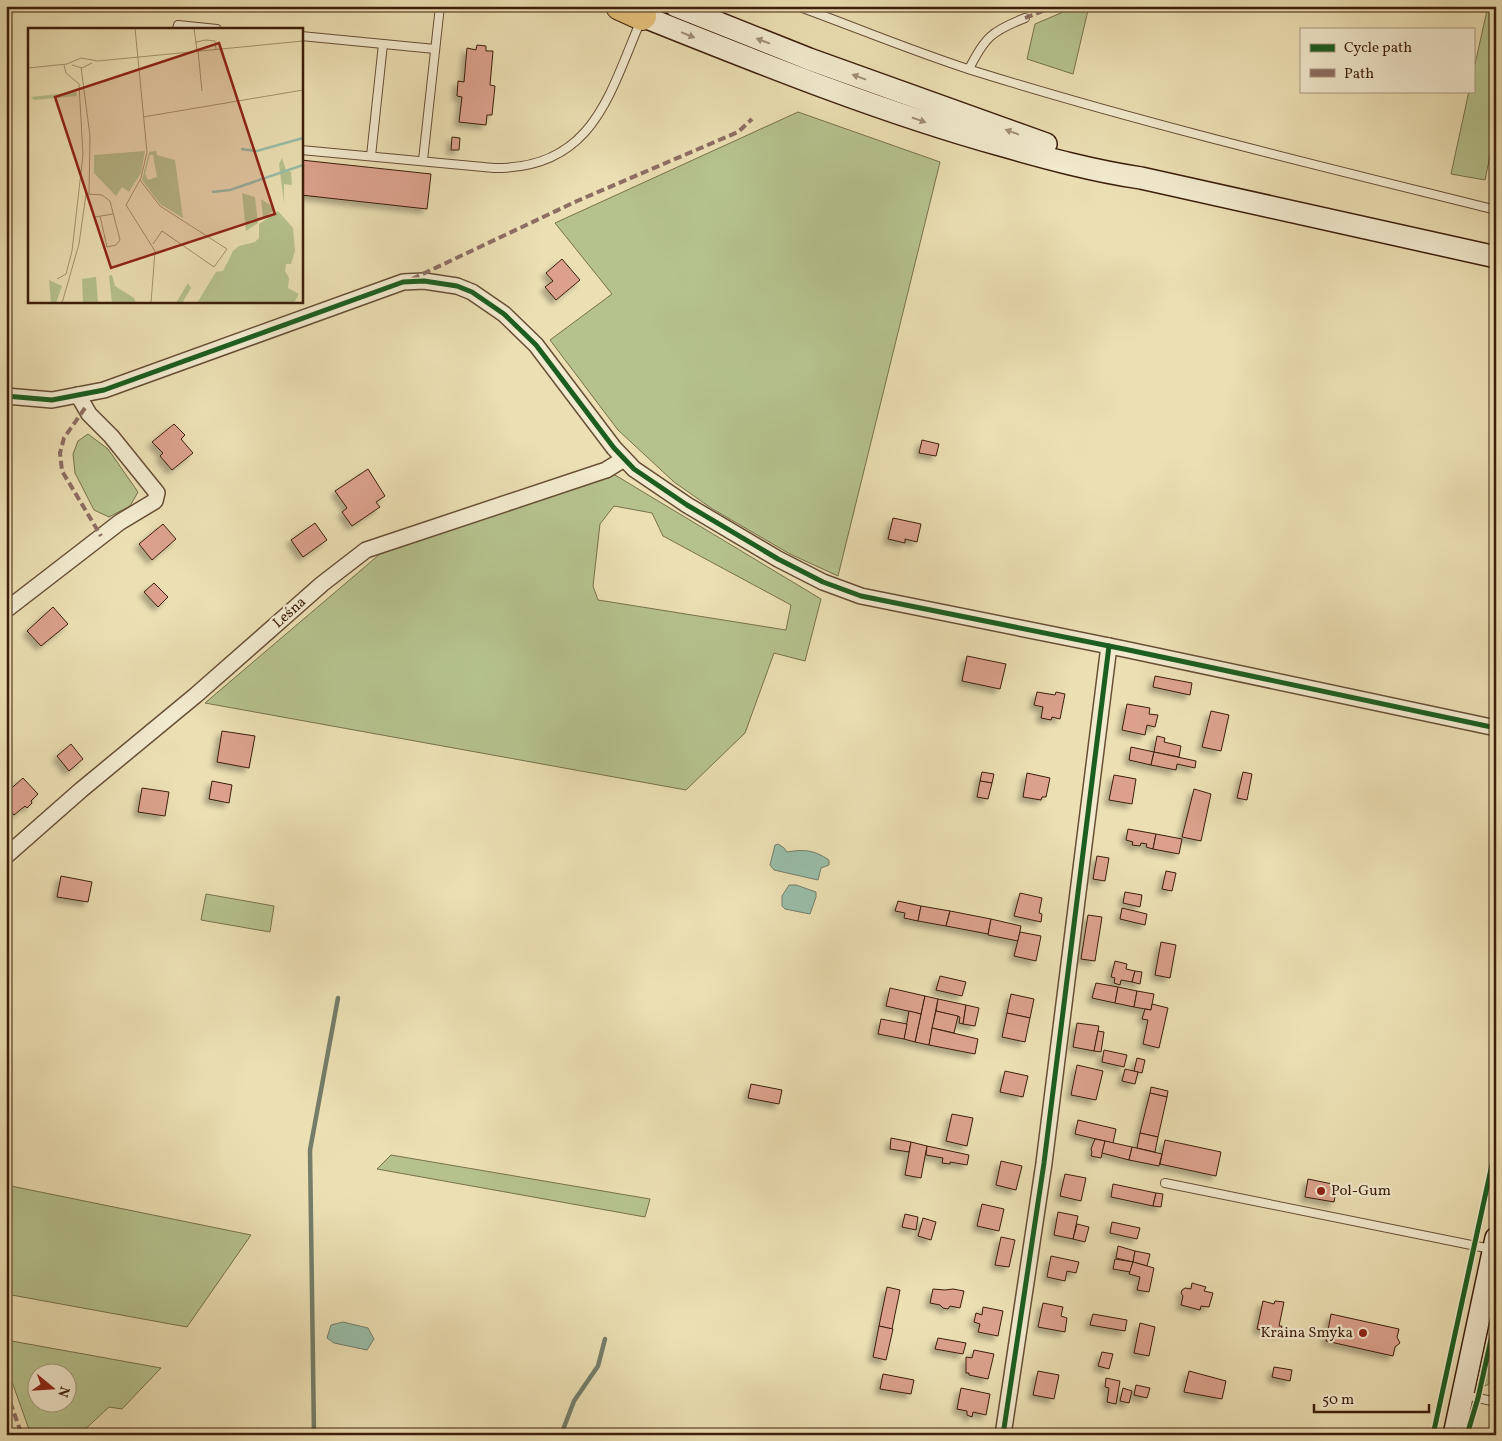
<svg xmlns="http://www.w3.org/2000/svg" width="1502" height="1441" font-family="Vollkorn,serif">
	<defs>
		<filter id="shadow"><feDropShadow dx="-4.5" dy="4.5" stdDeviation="2.5" flood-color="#0004"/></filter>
	</defs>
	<rect width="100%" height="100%" fill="#ebdfb3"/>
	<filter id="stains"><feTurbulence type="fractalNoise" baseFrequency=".004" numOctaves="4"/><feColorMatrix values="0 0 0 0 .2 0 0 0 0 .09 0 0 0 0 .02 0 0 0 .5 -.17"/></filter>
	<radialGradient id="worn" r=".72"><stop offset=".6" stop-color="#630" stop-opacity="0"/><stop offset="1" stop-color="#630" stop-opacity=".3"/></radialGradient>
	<g fill="#b5c28e" stroke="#78704c" fill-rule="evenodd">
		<polygon points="1077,6 1089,6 1073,74 1027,59 1035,24"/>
		<polygon points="1488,6 1496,6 1496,127 1485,180 1451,174 1469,91 1473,91 1473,73"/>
		<polygon points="798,112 940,162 838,576 790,554 711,508 674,482 618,430 550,340 612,294 555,223"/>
		<polygon points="88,434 108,449 138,492 130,506 109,517 94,510 75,473 73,454 78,441"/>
		<path d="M615 475 821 599 805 661 774 653 745 733 686 790 205 703 380 554ZM614 506 652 513 663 536 791 605 786 630 598 600 593 586 600 524Z"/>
		<polygon points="206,894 274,906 270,932 201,920"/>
		<polygon points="391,1155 650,1199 645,1217 377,1169"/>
		<polygon points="6,1185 251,1235 187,1327 6,1294"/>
		<path d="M1496 1328C1496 1341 1501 1386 1483 1386Z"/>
		<path d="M6 1340 161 1368 122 1409 109 1407 79 1435H31L6 1365ZM38 1374H68V1404H38Z"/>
	</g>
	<g fill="#99bda8" stroke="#747d69">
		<path d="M778 844 784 848 787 852C805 849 814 850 829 860V865L821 868 818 880 774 870 770 865 775 845Z"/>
		<polygon points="789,885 796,885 816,892 816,897 810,914 785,909 782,906 782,896"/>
		<polygon points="343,1322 368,1328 374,1339 367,1350 334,1343 327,1338 331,1325"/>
	</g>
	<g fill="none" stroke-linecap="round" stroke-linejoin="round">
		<g stroke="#747d69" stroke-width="4.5">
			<polyline points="314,1435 310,1150 338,998"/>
			<polyline points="561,1435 574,1401 598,1366 605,1339"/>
		</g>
	</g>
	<g fill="#dba18c" stroke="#3c1e0b" filter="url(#shadow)">
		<polygon points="477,45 486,46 486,51 493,51 490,85 495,86 492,115 487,115 486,125 459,122 462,97 457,96 458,81 464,82 467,48 476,50"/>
		<polygon points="452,137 460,138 459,150 451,150"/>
		<polygon points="301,160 431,174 427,209 301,195"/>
		<polygon points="562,259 580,280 556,300 545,287 553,281 546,273"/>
		<polygon points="174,424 185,435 181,439 193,453 172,470 160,456 163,453 152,442"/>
		<polygon points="922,440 939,444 936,456 919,453"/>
		<polygon points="368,469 385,496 376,502 380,507 352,526 342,512 347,508 335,491"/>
		<polygon points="893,518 921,524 917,542 905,539 905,543 888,539"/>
		<polygon points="315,523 327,540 303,557 291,540"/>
		<polygon points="163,524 176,539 152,560 139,544"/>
		<polygon points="154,583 168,597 158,607 144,592"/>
		<polygon points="53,607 68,624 41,646 27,631"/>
		<polygon points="967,656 1006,664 1000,689 962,681"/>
		<polygon points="1155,676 1192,683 1190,695 1153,687"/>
		<polygon points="1037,692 1055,695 1056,692 1065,694 1060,719 1052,717 1051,720 1041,718 1043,707 1034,705"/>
		<polygon points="1127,704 1150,708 1149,714 1158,715 1155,727 1147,725 1145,735 1122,730"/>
		<polygon points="1211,711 1229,715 1221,751 1202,747"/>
		<polygon points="222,731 255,736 249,768 217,762"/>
		<polygon points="1157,736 1165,738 1164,742 1181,746 1179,757 1154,752"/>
		<polygon points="71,744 83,759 69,771 57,756"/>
		<polygon points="1131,747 1154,752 1151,765 1129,760"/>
		<polygon points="1154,752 1196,761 1195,768 1177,764 1176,770 1151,765"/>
		<polygon points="982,772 994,774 992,783 980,781"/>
		<polygon points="1243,772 1252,774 1247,800 1237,798"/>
		<polygon points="1027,773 1050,778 1046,797 1042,797 1041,800 1023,797"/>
		<polygon points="1114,775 1136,779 1132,804 1109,800"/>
		<polygon points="23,778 38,794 31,801 32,803 27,808 25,806 14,815 6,805 6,793"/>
		<polygon points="212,781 232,785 229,803 209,799"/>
		<polygon points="980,781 992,783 988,799 977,797"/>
		<polygon points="142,788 169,792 165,816 138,812"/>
		<polygon points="1194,789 1211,794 1201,841 1182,837"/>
		<polygon points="1128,829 1156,834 1153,849 1146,847 1147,844 1141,843 1140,846 1132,845 1133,842 1126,840"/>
		<polygon points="1156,834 1182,839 1179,854 1153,849"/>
		<polygon points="1097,856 1109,858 1105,881 1093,879"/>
		<polygon points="1166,871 1176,873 1172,891 1162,889"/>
		<polygon points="61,876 92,882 88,902 57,897"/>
		<polygon points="1125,892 1142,895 1140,907 1123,903"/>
		<polygon points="1020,893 1042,898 1039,913 1042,914 1041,922 1014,916"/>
		<polygon points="898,901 921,906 918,921 904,918 905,913 895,911"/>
		<polygon points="921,906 950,911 946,926 918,921"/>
		<polygon points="1122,908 1147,914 1145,925 1120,919"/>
		<polygon points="950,911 991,919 988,934 946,926"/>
		<polygon points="1088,915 1102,917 1095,961 1081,959"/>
		<polygon points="991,919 1021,926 1018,941 988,935"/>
		<polygon points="1020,932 1041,936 1036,961 1014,956"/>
		<polygon points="1161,942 1176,945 1170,978 1155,975"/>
		<polygon points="1115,961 1127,964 1126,969 1135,971 1132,982 1121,980 1120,985 1114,983 1115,978 1111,977"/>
		<polygon points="1135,971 1142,972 1140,984 1132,982"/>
		<polygon points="940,976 966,982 962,996 936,990"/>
		<polygon points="1096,983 1118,987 1115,1003 1092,998"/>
		<polygon points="1118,987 1137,991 1134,1007 1115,1003"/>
		<polygon points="890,988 925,996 921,1014 886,1006"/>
		<polygon points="1137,991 1154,994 1151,1010 1134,1007"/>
		<polygon points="1011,994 1034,999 1030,1018 1007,1013"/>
		<polygon points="925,996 938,999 929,1045 915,1042"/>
		<polygon points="938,999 966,1005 963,1024 959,1023 960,1017 936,1011"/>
		<polygon points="1152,1004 1168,1008 1159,1048 1143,1044 1148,1020 1142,1019 1145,1009 1151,1010"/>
		<polygon points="966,1005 979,1008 975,1026 963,1024"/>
		<polygon points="909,1011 921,1014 915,1042 904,1039"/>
		<polygon points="936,1011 958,1016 954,1033 932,1028"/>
		<polygon points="1007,1013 1030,1018 1025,1042 1002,1037"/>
		<polygon points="881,1019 907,1024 904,1039 878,1034"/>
		<polygon points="1077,1023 1099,1026 1094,1051 1073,1047"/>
		<polygon points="932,1028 978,1039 975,1054 929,1045"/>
		<polygon points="1098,1031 1104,1032 1101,1052 1094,1051"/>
		<polygon points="1104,1050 1127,1055 1124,1067 1102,1062"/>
		<polygon points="1137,1058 1145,1060 1142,1073 1134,1071"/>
		<polygon points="1077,1065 1103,1071 1096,1100 1071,1095"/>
		<polygon points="1125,1069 1138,1072 1135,1084 1122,1081"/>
		<polygon points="1005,1071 1028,1076 1023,1097 1000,1092"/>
		<polygon points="751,1084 782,1090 779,1104 748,1098"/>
		<polygon points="1151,1087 1168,1091 1167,1097 1150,1093"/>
		<polygon points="1150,1093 1167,1097 1158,1137 1140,1133"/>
		<polygon points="952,1114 973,1118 967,1146 946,1141"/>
		<polygon points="1078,1120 1116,1129 1113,1143 1075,1134"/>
		<polygon points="1140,1133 1158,1137 1155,1152 1137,1148"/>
		<polygon points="891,1138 911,1142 909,1152 890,1149"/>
		<polygon points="1095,1139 1105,1141 1101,1158 1091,1156 1092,1152 1091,1149"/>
		<polygon points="1165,1140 1221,1152 1216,1176 1160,1164"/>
		<polygon points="1105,1141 1132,1147 1129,1160 1102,1153"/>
		<polygon points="911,1142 927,1146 921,1178 905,1175"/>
		<polygon points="927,1146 969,1155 967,1165 950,1162 950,1164 942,1163 943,1158 926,1155"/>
		<polygon points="1132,1147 1162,1154 1159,1166 1129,1160"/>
		<polygon points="1001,1161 1022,1166 1016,1190 996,1185"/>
		<polygon points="1065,1174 1086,1178 1081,1201 1060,1196"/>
		<polygon points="1308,1179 1337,1185 1334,1202 1305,1197"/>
		<polygon points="1113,1184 1156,1193 1153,1206 1111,1197"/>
		<polygon points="1156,1193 1163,1194 1161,1207 1153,1206"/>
		<polygon points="982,1204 1004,1209 999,1231 977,1226"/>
		<polygon points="1058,1212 1078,1216 1073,1239 1054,1235"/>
		<polygon points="905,1214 918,1217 916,1230 902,1227"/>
		<polygon points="923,1218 936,1222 931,1240 918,1236"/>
		<polygon points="1112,1222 1140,1228 1137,1239 1110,1233"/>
		<polygon points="1077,1224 1089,1227 1085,1242 1073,1239"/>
		<polygon points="1001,1237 1015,1240 1009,1267 995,1265"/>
		<polygon points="1118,1246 1135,1251 1133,1262 1116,1258"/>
		<polygon points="1135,1251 1150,1254 1147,1266 1133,1262"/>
		<polygon points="1051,1256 1079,1262 1076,1273 1067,1271 1065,1281 1047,1277"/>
		<polygon points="1115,1259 1133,1262 1130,1272 1113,1269"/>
		<polygon points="1133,1262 1154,1268 1149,1292 1137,1290 1140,1277 1129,1274"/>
		<polygon points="1192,1283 1206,1287 1204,1291 1213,1293 1209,1307 1201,1306 1200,1310 1181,1305 1183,1296 1181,1293 1182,1290 1185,1288 1191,1289"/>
		<polygon points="887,1287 900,1290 892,1329 879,1326"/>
		<polygon points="933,1289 945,1290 953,1289 964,1291 960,1308 950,1306 948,1309 943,1308 940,1305 930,1303"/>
		<polygon points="1263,1301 1274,1304 1275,1301 1284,1302 1279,1326 1282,1326 1280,1334 1257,1329"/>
		<polygon points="1043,1303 1063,1307 1061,1316 1067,1318 1065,1332 1038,1327"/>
		<polygon points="983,1307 1003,1311 998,1336 978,1332 980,1324 974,1322 976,1313 982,1315"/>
		<polygon points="1093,1314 1127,1320 1125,1331 1090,1325"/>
		<polygon points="1331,1314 1399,1329 1397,1337 1400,1343 1395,1347 1393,1356 1326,1341"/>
		<polygon points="1140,1323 1155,1327 1149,1356 1134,1353"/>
		<polygon points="879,1326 893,1329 886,1360 873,1357"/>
		<polygon points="938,1338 966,1343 963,1354 935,1349"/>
		<polygon points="974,1350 994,1354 988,1379 969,1375 969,1373 966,1373 966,1357 972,1358"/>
		<polygon points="1102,1352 1113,1354 1109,1369 1098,1366"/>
		<polygon points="1274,1367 1292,1370 1290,1381 1272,1377"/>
		<polygon points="1038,1371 1059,1375 1054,1399 1033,1395"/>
		<polygon points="1189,1371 1226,1381 1222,1399 1184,1392"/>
		<polygon points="883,1374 914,1380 911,1394 880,1389"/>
		<polygon points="1106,1378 1120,1381 1116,1404 1107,1402 1109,1388 1105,1387"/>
		<polygon points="1136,1385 1150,1388 1147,1398 1134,1395"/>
		<polygon points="961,1388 990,1394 986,1415 973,1412 972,1417 967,1415 967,1411 957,1409"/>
		<polygon points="1123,1388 1132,1391 1129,1403 1120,1401"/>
	</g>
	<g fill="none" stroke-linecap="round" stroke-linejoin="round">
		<g stroke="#684e35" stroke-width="10">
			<g id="service">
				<path d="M797 6C855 27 912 51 971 70 1144 124 1320 166 1496 210"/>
				<polyline points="177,29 178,25 217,29"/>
				<polyline points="301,36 435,49"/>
				<path d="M969 69C985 37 992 31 1025 18"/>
				<path d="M301 150 494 168C593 169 609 95 641 20"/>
				<polyline points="371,156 383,44"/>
				<polyline points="423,160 440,6"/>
				<polyline points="1165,1183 1491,1249"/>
				<polyline points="1465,1395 1496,1402"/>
			</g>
		</g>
		<g stroke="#684e35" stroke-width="18">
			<g id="minor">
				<polyline points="6,396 52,400 104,390 403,282 424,281 457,286 472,292 504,314 536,345 614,448 634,469 687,505 778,559 823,582 861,596 1124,649 1496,728"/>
				<polyline points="6,610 120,522 155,501 157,493 111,436 89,414 78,395"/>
				<polyline points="6,856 81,790 196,695 322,584 366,550 606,470 624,459"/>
				<polyline points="1003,1435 1044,1163 1109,646"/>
			</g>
		</g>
		<g stroke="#3c1e0b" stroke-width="24">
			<g id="secondary">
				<polyline points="676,6 809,59 1046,144"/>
				<path d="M642 16C760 63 878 111 1000 145 1046 158 1093 171 1141 178L1496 257"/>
				<polyline points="1454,1435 1496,1238"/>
			</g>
		</g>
		<g stroke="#3c1e0b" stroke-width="30">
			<polyline id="motorway" points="620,6 642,16"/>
		</g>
		<use href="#service" stroke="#f2eace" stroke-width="8"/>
		<use href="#minor" stroke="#f2eace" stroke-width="15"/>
		<use href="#secondary" stroke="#f2eace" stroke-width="21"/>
		<use href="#motorway" stroke="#e6c07a" stroke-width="28"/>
		<g stroke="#8d6e63" stroke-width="4" stroke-dasharray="8 4" stroke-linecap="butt">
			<polyline points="1025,18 1055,6"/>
			<polyline points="412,279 577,201 738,132 752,119"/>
			<polyline points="85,408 64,438 60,453 62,471 101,536"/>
			<polyline points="6,1391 22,1435"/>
		</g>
		<g stroke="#f2eace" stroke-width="8">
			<g id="cycleway">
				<polyline points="6,396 52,400 104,390 403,282 424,281 457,286 472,292 504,314 536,345 614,448 634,469 687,505 778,559 823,582 861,596 1124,649 1496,728"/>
				<polyline points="1003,1435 1044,1163 1109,646"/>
				<polyline points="1433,1435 1496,1146"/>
				<polyline points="1467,1435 1478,1398 1496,1317"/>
			</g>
		</g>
		<use href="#cycleway" stroke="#1b5e20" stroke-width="5"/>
	</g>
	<defs><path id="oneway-solid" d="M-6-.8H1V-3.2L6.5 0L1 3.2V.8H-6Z" transform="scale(1.25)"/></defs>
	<g fill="#a08e76">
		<use href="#oneway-solid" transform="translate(688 35) rotate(22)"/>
		<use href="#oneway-solid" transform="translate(763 41) rotate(-159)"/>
		<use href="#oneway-solid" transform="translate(859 77) rotate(-160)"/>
		<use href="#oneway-solid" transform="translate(919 120) rotate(19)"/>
		<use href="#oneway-solid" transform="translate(1012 132) rotate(-160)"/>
	</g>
	<g fill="#8f2418" stroke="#f2eace" stroke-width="2">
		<circle cx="1321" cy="1191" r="5"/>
		<circle cx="1363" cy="1333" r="5"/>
	</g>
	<g text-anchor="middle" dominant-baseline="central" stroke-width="4.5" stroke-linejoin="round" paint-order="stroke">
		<g font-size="15" fill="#3c1e0b" stroke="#f2eace">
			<text transform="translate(290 613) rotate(-42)">Leśna</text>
		</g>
		<g font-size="15" fill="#3c1e0b" stroke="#f2eace" text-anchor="start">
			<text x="1331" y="1191">Pol-Gum</text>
			<text x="1353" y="1333" text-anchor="end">Kraina Smyka</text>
		</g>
	</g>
	<g transform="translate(28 28)">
		<rect width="275" height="275" fill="#ebdfb3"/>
		<path d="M48 64 49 68 6 72 3 69ZM117 123 113 145 101 164 94 159 88 168 66 145V127ZM128 123 129 127 147 132 155 190 132 176 114 152 121 124ZM122 127H125L129 149 120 152 117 146ZM254 130 258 142 263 144 264 157 256 156V175L251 136ZM214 165 227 169 230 195 218 203ZM233 171 245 179V183L235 190ZM250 183 265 200 267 223 263 236H258L257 243 261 250 260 260 271 266 266 275H169L188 244 195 243 205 223 211 218 227 214 231 210V196ZM84 247 87 258 106 270 108 275H84L81 248ZM68 249 70 275H55L54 251ZM21 252 34 258 28 275H23ZM160 255 163 260 154 275H148Z" fill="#b5c28e" fill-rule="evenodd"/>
		<path fill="none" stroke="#99bda8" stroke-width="2.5" d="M213 121 229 123 275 110M184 164 202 162 275 137"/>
		<path fill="none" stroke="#a59270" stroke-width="1" d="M107 0 119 124 113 150 98 177 127 223 123 275M166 0 168 15M169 23 168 14 178 12 187 13 188 21M170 23 174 63M44 37 54 40 64 35M53 39 62 108 61 166M0 40 39 36 53 30 70 33 275 13M115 89 275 62M112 152 132 178 199 221 186 239 134 203 125 216M59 166 74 167 82 173 92 212 88 217 79 219 72 188M67 189 85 186M29 251 38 246 44 223 55 127 51 56 38 45 36 37M34 275 51 216 58 166"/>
		<path fill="#8f2418" fill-opacity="0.15" stroke="#8f2418" stroke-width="2.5" d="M191 15 247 186 83 240 27 69Z"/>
		<rect width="275" height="275" fill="none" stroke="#3c1e0b" stroke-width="2.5"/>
	</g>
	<rect width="1502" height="1441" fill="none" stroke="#ebdfb3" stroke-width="25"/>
	<rect x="8" y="8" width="1487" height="1426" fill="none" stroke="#3c1e0b" stroke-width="2.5"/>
	<rect x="12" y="12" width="1477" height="1416" fill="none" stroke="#3c1e0b"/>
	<rect x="1300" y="28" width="175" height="65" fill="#f2eace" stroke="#a99880"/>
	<rect x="1310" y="44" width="25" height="8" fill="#1b5e20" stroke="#a99880"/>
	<text x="1344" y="52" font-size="15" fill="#3c1e0b">Cycle path</text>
	<rect x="1310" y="69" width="25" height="8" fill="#8d6e63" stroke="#a99880"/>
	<text x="1344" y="78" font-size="15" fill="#3c1e0b">Path</text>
	<g transform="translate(52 1388) rotate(108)"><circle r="24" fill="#f2eace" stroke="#a99880"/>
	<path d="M0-4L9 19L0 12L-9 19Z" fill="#8f2418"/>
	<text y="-8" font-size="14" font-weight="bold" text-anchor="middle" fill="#3c1e0b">N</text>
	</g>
	<path d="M1314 1404v8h115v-8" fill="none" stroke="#3c1e0b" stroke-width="2.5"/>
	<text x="1322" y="1404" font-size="15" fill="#3c1e0b" stroke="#f2eace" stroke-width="4" paint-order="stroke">50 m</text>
	<rect width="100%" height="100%" filter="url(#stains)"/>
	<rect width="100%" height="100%" fill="url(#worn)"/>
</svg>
